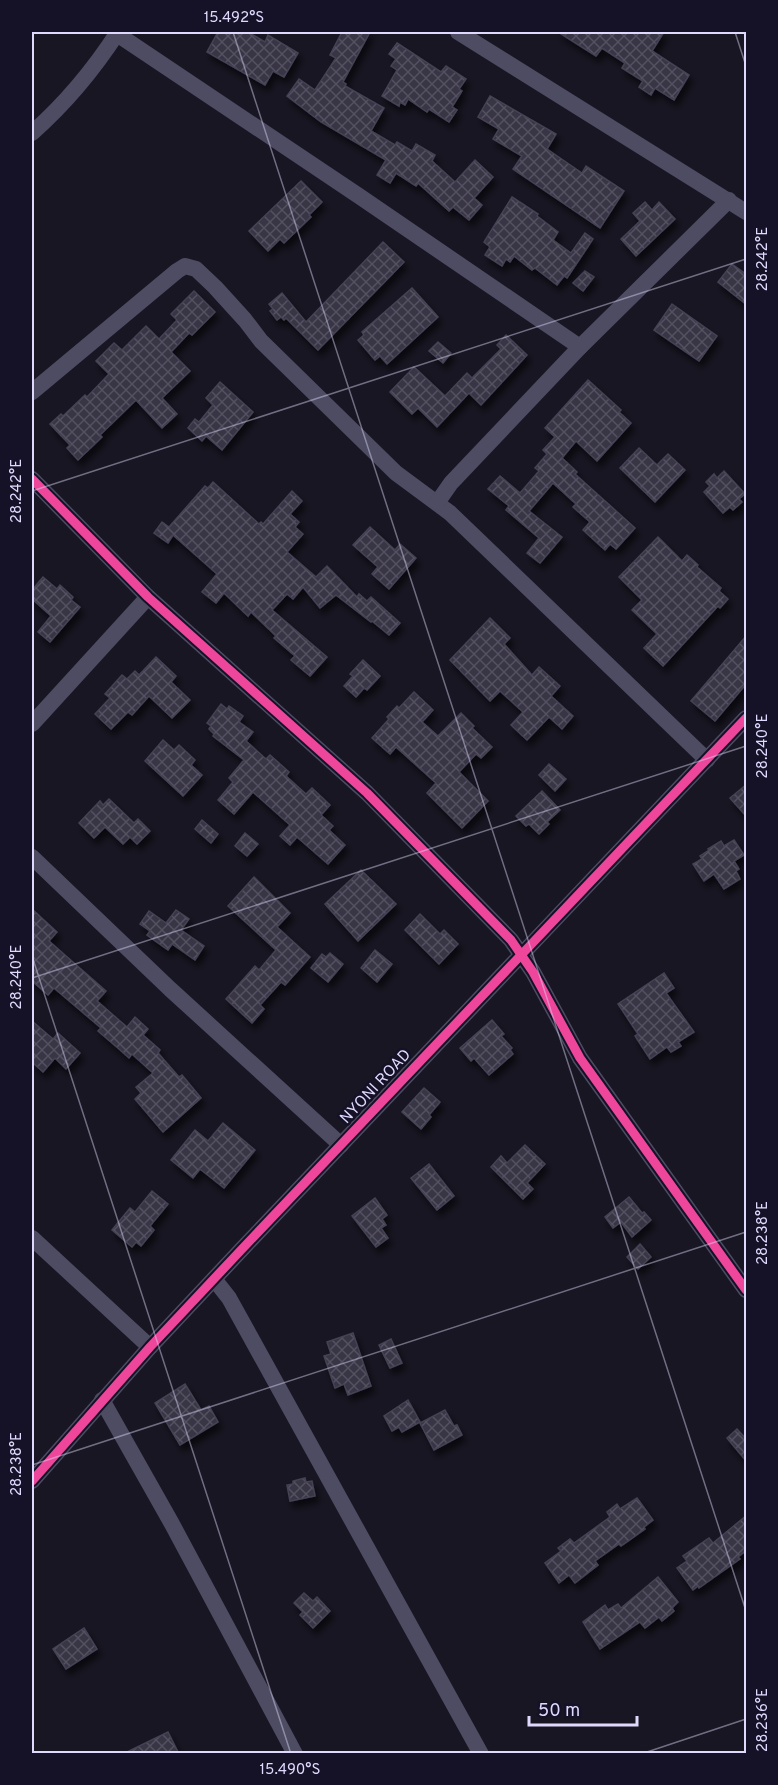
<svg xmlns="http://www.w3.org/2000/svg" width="778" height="1785" font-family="Overpass,sans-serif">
	<defs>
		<pattern id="building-cross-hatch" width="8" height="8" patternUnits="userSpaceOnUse" patternTransform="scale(1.5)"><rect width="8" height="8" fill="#373444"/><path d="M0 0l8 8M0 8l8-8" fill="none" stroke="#545160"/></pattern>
		<filter id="shadow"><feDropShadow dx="3.5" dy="6" stdDeviation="3" flood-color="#0009"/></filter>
	</defs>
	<rect width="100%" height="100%" fill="#181622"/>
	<g fill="url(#building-cross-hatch)" stroke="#454255" stroke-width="1.5" filter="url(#shadow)">
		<polygon points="218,32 248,32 265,42 268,35 298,53 284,77 273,71 265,85 207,52"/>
		<polygon points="342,32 370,32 343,82 346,84 345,86 384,108 371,131 395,145 397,142 412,151 416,144 435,155 432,161 455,182 475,160 493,177 474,198 482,205 469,220 453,207 449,211 418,183 416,186 396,173 390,183 377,175 386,160 321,122 287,96 299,79 315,90 336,58 330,55"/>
		<polygon points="558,32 664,32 652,51 689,75 674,100 655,88 651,95 639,87 643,81 622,68 625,63 602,48 596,56"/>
		<polygon points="397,43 441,72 446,66 466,79 459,89 462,91 452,107 457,110 449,122 429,109 427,112 408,99 405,105 400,102 399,106 382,96 397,70 391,66 396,59 389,54"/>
		<polygon points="490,96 556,134 547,149 582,173 586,166 624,191 600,228 513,169 522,156 493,139 499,129 478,117"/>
		<polygon points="301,181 322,202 309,215 311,217 284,243 280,239 268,251 249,231"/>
		<polygon points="512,197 538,214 537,216 558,232 553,240 571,253 585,233 593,239 567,278 564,276 557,285 535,268 532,270 514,256 510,262 506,259 502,266 485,255 490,247 484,242"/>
		<polygon points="645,202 652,210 659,202 675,219 636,256 621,239 640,221 633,213"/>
		<polygon points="383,242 404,262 318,350 286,318 284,320 281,317 277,320 270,311 273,309 269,304 282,293 306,322"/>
		<polygon points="732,264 747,275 747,305 718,282"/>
		<polygon points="585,271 594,277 583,291 573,283"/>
		<polygon points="412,288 438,317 387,364 380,356 375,360 358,340 364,335 362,332"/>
		<polygon points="194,291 215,312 192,335 189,333 171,352 190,371 162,398 177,414 162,428 136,400 100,435 102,437 78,460 67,448 70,445 50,424 61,414 63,416 85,395 87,397 109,374 96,361 114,343 122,350 146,326 159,339 177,320 171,314"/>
		<polygon points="672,304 717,336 699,361 654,330"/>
		<polygon points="506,335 527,355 481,405 469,393 437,427 418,408 412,414 390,392 414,367 445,396 467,373 472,378 501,349 497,345"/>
		<polygon points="438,342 451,353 443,363 429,351"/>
		<polygon points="588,380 621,410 619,412 631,423 597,461 576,441 562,458 577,472 575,474 635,528 616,549 610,544 605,550 583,530 590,522 573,507 576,504 553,483 529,511 562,537 540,563 527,553 539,538 506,510 509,506 488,489 500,476 520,493 539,471 535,468 547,454 543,450 555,437 545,428"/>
		<polygon points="220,382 253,412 222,450 206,436 202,441 188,428 195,419 199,422 213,405 206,398"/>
		<polygon points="639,448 657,465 668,454 685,470 655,502 620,468"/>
		<polygon points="724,471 745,494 739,499 742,502 733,510 730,507 723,513 704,492 710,486 706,482 714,474 717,478"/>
		<polygon points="213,482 259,524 261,522 263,524 292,491 302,501 290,514 299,522 295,527 303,534 287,552 316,577 327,566 357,597 359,594 367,601 371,597 400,623 389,635 372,621 371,622 336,595 320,608 303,587 293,599 287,594 272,610 327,657 310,676 291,660 295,656 274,638 276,636 251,612 248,616 224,593 216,603 202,592 217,574 173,535 168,543 154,533 162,522 169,527 205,486 208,488"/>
		<polygon points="370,527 395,550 400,544 416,558 389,589 372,574 378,567 353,545"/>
		<polygon points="658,537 682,561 687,555 698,565 697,567 721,588 719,591 728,599 720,608 718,606 663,666 644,648 657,634 632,610 642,600 619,577"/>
		<polygon points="43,577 57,589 60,585 73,597 71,600 80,607 50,642 38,632 51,616 32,599 32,590"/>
		<polygon points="490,618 510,638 504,644 532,675 539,667 560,686 551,696 573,716 562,729 549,717 527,740 511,725 523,712 500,691 490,701 450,660"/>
		<polygon points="747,635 747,683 715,721 691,701"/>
		<polygon points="156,657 176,676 171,682 190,700 172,718 149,696 132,715 128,712 111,729 95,714 110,698 105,694 122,675 127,679 135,671 139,675"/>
		<polygon points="363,660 380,676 367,690 364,688 356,697 344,686 353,676 350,674"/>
		<polygon points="414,692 433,710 422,722 438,736 461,713 474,726 472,728 492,747 481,758 476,754 459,772 488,801 462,828 427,793 436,783 396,747 390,754 372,738 389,719 387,717 397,706 399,708"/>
		<polygon points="221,704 227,709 229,706 243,716 239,722 253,732 246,741 266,759 270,755 289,772 286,776 306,794 312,788 330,805 321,815 333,826 329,830 345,845 328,864 297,837 290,845 280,836 290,825 253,792 234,814 218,800 233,782 229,778 244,760 213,736 214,734 209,729 211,726 207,723"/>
		<polygon points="163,740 174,750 179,745 195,760 191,765 202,775 183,796 145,761"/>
		<polygon points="549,764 566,779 555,791 539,775"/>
		<polygon points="747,784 747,817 730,798"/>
		<polygon points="542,791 560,810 547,822 549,824 539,834 529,824 526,826 516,816"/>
		<polygon points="109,799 134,823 138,819 150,831 137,844 130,837 123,844 105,827 94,838 79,823 100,801 103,805"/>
		<polygon points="202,820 218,834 211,843 195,829"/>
		<polygon points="245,833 258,844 247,856 235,846"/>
		<polygon points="734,840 744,855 734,861 739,869 736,871 740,879 724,889 714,874 704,881 693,864 702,859 700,856 709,850 708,849 721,841 724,846"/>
		<polygon points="361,870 396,904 358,941 325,904"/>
		<polygon points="254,877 290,913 277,927 310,957 285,985 281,982 260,1005 264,1009 252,1023 226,999 255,966 259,970 276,950 228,906"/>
		<polygon points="32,909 57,932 49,941 106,991 97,1001 127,1027 135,1017 148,1029 143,1035 160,1050 158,1053 179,1077 182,1075 201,1098 163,1132 135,1099 141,1093 136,1087 153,1073 132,1054 129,1058 119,1049 98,1031 101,1028 54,988 48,995 32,981"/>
		<polygon points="176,910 189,919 181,930 204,946 195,960 172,944 168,950 147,935 150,931 140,924 149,911 166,923"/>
		<polygon points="420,914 440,934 444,930 458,944 439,964 405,930"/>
		<polygon points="375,950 392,964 377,982 361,968"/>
		<polygon points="330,953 343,964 328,982 311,968 322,954 326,957"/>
		<polygon points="664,973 674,988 666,993 694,1032 678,1042 681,1046 671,1052 667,1047 650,1059 635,1036 638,1034 618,1004"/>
		<polygon points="492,1020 504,1034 501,1036 512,1048 510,1050 513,1054 489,1075 474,1058 471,1061 460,1048"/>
		<polygon points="32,1021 53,1039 58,1033 80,1053 66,1069 55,1058 43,1072 32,1062"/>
		<polygon points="424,1088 440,1102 429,1115 431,1117 421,1129 402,1112"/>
		<polygon points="223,1123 255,1150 224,1188 200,1169 193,1178 171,1160 195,1130 208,1141"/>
		<polygon points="525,1145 545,1164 527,1183 533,1189 523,1199 491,1167 501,1156 507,1163"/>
		<polygon points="429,1164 454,1196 437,1210 411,1178"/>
		<polygon points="152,1191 168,1204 150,1226 154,1230 141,1246 136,1242 132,1247 112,1230 130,1208 135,1212"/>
		<polygon points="629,1197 642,1213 644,1212 651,1220 632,1237 621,1222 613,1228 605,1217"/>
		<polygon points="375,1198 387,1215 382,1219 386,1225 381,1228 388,1238 376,1247 352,1216"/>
		<polygon points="640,1244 651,1257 638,1269 627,1257"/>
		<polygon points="353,1333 371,1386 348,1395 344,1384 335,1388 324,1356 331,1354 327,1342"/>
		<polygon points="391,1339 402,1363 390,1368 379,1345"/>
		<polygon points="185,1384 201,1410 209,1406 218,1422 180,1445 155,1403"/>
		<polygon points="408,1400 420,1422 402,1432 399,1427 392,1431 384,1416"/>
		<polygon points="445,1410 454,1426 457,1425 462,1435 434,1450 420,1423"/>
		<polygon points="737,1429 747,1440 747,1462 727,1438"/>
		<polygon points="305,1478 306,1482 312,1481 315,1496 290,1501 287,1485 293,1484 293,1481"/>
		<polygon points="637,1498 653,1520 644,1527 645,1529 621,1546 619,1544 595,1561 598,1565 575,1583 569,1575 559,1583 545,1563 561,1551 558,1548 570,1539 574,1543 610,1517 607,1512 617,1504 620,1509"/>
		<polygon points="747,1515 747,1550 738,1557 740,1559 699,1588 698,1586 693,1590 677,1568 687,1561 683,1556 709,1538 713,1543"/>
		<polygon points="658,1577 678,1602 672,1608 674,1611 662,1621 659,1617 645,1628 640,1622 600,1649 583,1622 605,1605 608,1610 618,1604 621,1608"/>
		<polygon points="304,1593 313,1601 317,1597 330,1611 313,1628 300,1615 303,1612 294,1603"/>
		<polygon points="84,1628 97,1649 66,1669 53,1649"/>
		<polygon points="168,1732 179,1754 123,1754"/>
	</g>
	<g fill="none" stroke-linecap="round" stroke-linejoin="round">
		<g stroke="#4d4c62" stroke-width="16">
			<polyline points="458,32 746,212"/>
			<polyline points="117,34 359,196 580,347"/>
			<path d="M32 133C66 103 94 69 118 32"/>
			<polyline points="32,392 177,271 185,266 196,269 215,287 245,320 261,341 396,473 450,513 707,760"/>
			<polyline points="32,479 148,597 367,793 511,940 533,972 580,1058 746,1290"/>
			<polyline points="437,503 451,483 580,347 729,200"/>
			<polyline points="32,724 148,597"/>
			<polyline points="32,857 170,989 341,1145"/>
			<polyline points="32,1238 150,1347"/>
			<polyline points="214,1279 229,1298 481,1754"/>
			<polyline points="102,1400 172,1524 295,1754"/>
			<polyline points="32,1481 150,1347 242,1249 746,718"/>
		</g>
		<g stroke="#151127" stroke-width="13">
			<g id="cycleway">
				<polyline points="32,479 148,597 367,793 511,940 533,972 580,1058 746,1290"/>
				<polyline points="32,1481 150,1347 242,1249 746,718"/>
			</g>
		</g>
		<use href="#cycleway" stroke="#ed469a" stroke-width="9"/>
	</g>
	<path fill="none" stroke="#ded9fd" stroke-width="1.5" stroke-opacity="0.45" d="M233 32 746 1611M735 32 746 66M32 491 746 259M32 956 291 1754M32 978 746 746M32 1465 746 1232M641 1754 746 1719"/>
	<g text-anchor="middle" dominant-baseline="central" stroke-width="5" stroke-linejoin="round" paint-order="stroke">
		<g font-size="16" fill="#ded9fd" stroke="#151127">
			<text transform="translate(376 1087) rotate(-47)">NYONI ROAD</text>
		</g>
	</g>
	<rect width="778" height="1785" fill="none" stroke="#151127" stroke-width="66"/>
	<path d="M529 1716v9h108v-9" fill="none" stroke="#ded9fd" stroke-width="3"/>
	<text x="538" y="1716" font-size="18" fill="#ded9fd" stroke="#151127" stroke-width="4.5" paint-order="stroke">50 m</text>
	<rect x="33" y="33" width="712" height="1719" fill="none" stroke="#ded9fd" stroke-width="2"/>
	<g font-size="15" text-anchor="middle" fill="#ded9fd">
		<text x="234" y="22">15.492°S</text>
		<text transform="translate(762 259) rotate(-90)" y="5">28.242°E</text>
		<text transform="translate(16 491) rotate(-90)" y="5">28.242°E</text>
		<text transform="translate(762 746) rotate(-90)" y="5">28.240°E</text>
		<text transform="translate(16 977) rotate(-90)" y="5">28.240°E</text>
		<text transform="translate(762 1233) rotate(-90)" y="5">28.238°E</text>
		<text transform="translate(16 1464) rotate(-90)" y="5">28.238°E</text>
		<text transform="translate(762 1720) rotate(-90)" y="5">28.236°E</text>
		<text x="290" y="1774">15.490°S</text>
	</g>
</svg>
